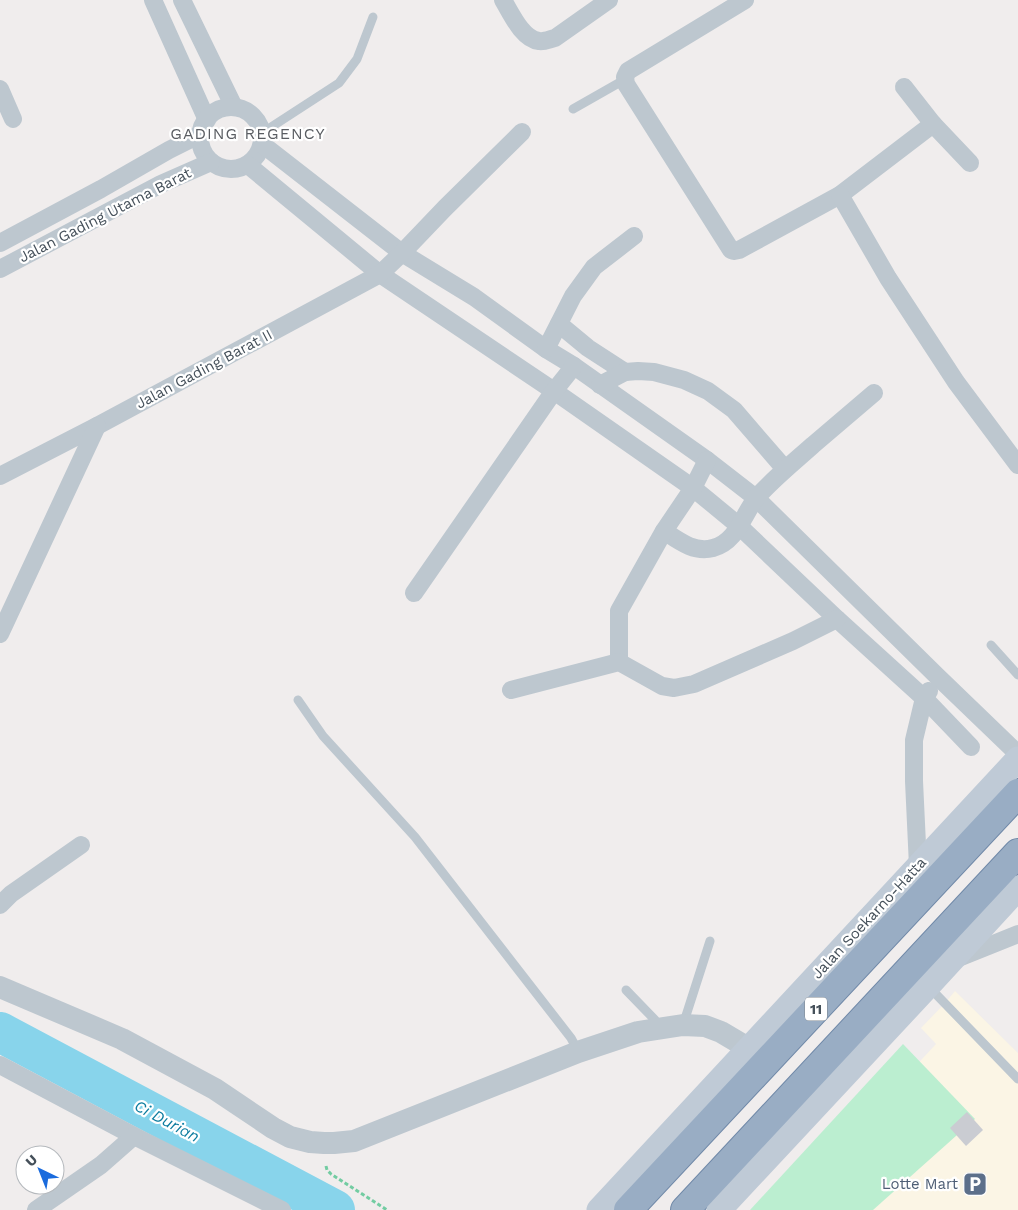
<svg xmlns="http://www.w3.org/2000/svg" width="1018" height="1210" font-family="'Work Sans',sans-serif">
	<rect width="100%" height="100%" fill="#f0eded"/>
	<polygon fill="#fbf5e5" points="955,991 1018,1053 1018,1210 781,1210 936,1044 921,1028 945,1003"/>
	<polygon fill="#bbeed0" points="903,1044 975,1119 873,1210 750,1210"/>
	<g fill="none" stroke-linecap="round" stroke-linejoin="round">
		<polyline stroke="#88d4eb" stroke-width="40" points="0,1032 335,1210"/>
	</g>
	<polygon fill="#caccd2" points="967,1112 983,1130 966,1146 950,1128"/>
	<g fill="none" stroke-linecap="round" stroke-linejoin="round">
		<g stroke="#7089a8" stroke-width="30">
			<g id="trunk">
				<polyline points="628,1210 1018,793"/>
				<polyline points="685,1210 1018,853"/>
			</g>
		</g>
		<polyline stroke="#73cca2" stroke-width="3" stroke-dasharray="4 2.5" stroke-linecap="butt" points="326,1166 327,1170 331,1174 387,1210"/>
		<g stroke="#bdc7cf" stroke-width="9">
			<polyline points="573,109 624,80"/>
			<polyline points="262,133 339,83 357,59 373,17"/>
			<polyline points="991,645 1018,675"/>
			<polyline points="298,700 323,736 415,837 571,1038 578,1051"/>
			<polyline points="930,988 1018,1079"/>
			<polyline points="626,990 655,1020 659,1026"/>
			<polyline points="683,1025 710,941"/>
		</g>
		<g stroke="#bdc7cf" stroke-width="18">
			<polyline points="153,0 207,120"/>
			<polyline points="182,0 234,107"/>
			<path d="M503 0C511 13 522 39 539 41 544 42 550 39 555 38L609 0"/>
			<polyline points="745,0 628,71 625,77 626,84 731,250 734,251 739,250 840,195 933,124 970,163"/>
			<polyline points="904,87 933,124"/>
			<polyline points="0,89 13,119"/>
			<circle cx="231" cy="138" r="31"/>
			<polyline points="262,144 402,253 474,297 546,349 574,366 707,460 756,498 938,677 1018,754"/>
			<polyline points="248,165 380,274 554,391 693,488 738,525 837,619 924,698 971,747"/>
			<polyline points="840,195 888,278 956,382 1018,465"/>
			<polyline points="0,243 101,189 169,150 201,134"/>
			<polyline points="0,269 161,184 211,162"/>
			<polyline points="559,324 588,348 625,372"/>
			<polyline points="546,349 573,296 594,267 634,236"/>
			<polyline points="600,385 625,372 638,371 654,372 684,380 708,391 734,410 785,469"/>
			<polyline points="0,476 97,426 380,274 402,253 445,208 522,132"/>
			<path d="M664 531C679 541 694 553 713 548 737 542 743 514 757 497 774 478 794 462 813 445 833 428 854 410 874 393"/>
			<polyline points="414,593 554,391 574,366"/>
			<polyline points="0,634 97,426"/>
			<polyline points="619,662 619,611 664,531 693,488 707,460"/>
			<polyline points="511,690 619,662 662,686 674,688 694,684 793,641 837,619"/>
			<polyline points="918,866 914,781 914,740 924,698 929,691"/>
			<polyline points="0,905 11,894 81,845"/>
			<polyline points="956,959 1018,934"/>
			<polyline points="0,1065 134,1136 282,1210"/>
			<polyline points="36,1210 101,1165 134,1136"/>
		</g>
		<polyline stroke="#bdc7cf" stroke-width="22" points="0,987 122,1039 215,1089 273,1128 290,1137 310,1142 324,1143 334,1143 354,1141 578,1052 638,1032 683,1025 705,1026 721,1032 748,1048"/>
		<g stroke="#bfcad6" stroke-width="25">
			<polyline points="599,1210 1018,759"/>
			<polyline points="719,1210 928,986 1018,888"/>
		</g>
		<use href="#trunk" stroke="#99adc4" stroke-width="28"/>
	</g>
	<defs>
		<g id="parking-square" transform="scale(1.25)"><rect x="-9" y="-9" width="18" height="18" rx="4" fill="#5c6f8a" stroke="#fff"/><path d="M-3.5-5.5H1a3.5 3.5 0 0 1 0 7H-1V5.5H-3.5ZM-1-3.4V-.6H.8a1.4 1.4 0 0 0 0-2.8Z" fill="#fff"/></g>
	</defs>
	<g fill-rule="evenodd">
		<use href="#parking-square" x="975" y="1184"/>
	</g>
	<g text-anchor="middle" dominant-baseline="central" stroke-width="4.5" stroke-linejoin="round" paint-order="stroke">
		<rect fill="#fff" stroke="#7d848c" stroke-width="1" x="805" y="997.5" width="22" height="23" rx="4"/>
		<g font-size="14" font-weight="bold" fill="#45505a">
			<text x="816" y="1009">11</text>
		</g>
		<g font-size="15" fill="#45505a" stroke="#fff">
			<text transform="translate(105 215) rotate(-27)">Jalan Gading Utama Barat</text>
			<text transform="translate(204 369) rotate(-28)">Jalan Gading Barat II</text>
			<text transform="translate(869 918) rotate(-47)">Jalan Soekarno-Hatta</text>
		</g>
		<g font-size="15" fill="#4e5e75" stroke="#fff" text-anchor="end">
			<text x="958" y="1184">Lotte Mart</text>
		</g>
		<g font-size="16" letter-spacing="1" fill="#5a5d62" stroke="#fff">
			<text x="248" y="133">GADING REGENCY</text>
		</g>
		<g font-size="16" font-style="italic" fill="#0d7c9f" stroke="#fff">
			<text transform="translate(167 1121) rotate(28)">Ci Durian</text>
		</g>
	</g>
	<g transform="translate(40 1170) rotate(317)"><circle r="24" fill="#ffffff" stroke="#b5b9bd"/>
	<path d="M0-4L9 19L0 12L-9 19Z" fill="#1a6bdd"/>
	<text y="-8" font-size="14" font-weight="bold" text-anchor="middle" fill="#45505a">U</text>
	</g>
</svg>
